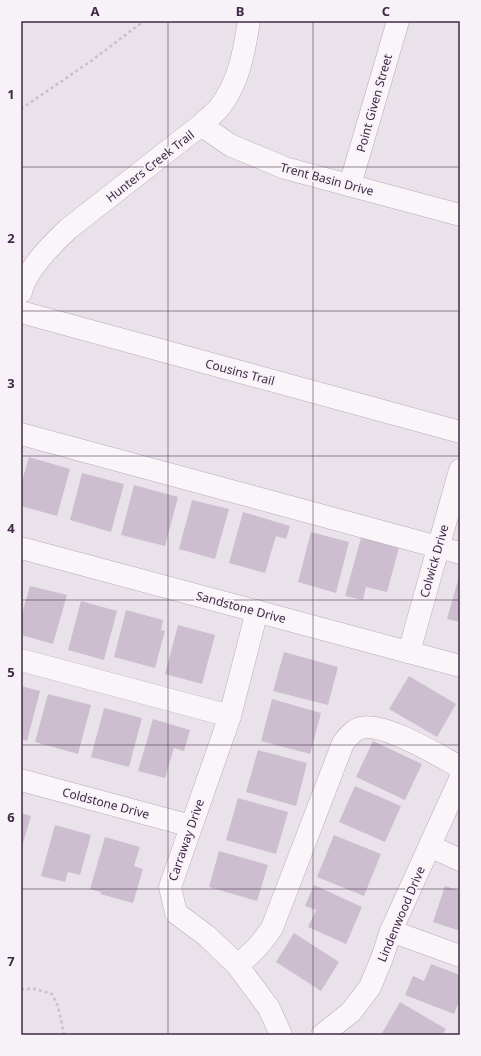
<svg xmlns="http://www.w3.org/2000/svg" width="481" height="1056" font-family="'Noto Sans',sans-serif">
	<rect width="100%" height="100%" fill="#eae2eb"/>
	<g fill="#ccbecf">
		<polygon points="29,457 70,469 57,516 21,506 21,484"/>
		<polygon points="82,473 124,484 111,532 70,520"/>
		<polygon points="134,485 178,497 165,546 121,535"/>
		<polygon points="192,500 229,509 215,559 179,549"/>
		<polygon points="243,512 290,526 286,539 276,536 265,573 229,563"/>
		<polygon points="311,532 349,542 336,593 298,582"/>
		<polygon points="362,534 400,544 387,592 366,587 363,600 345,596"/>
		<polygon points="460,573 460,622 447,619"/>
		<polygon points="30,586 67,595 53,644 21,635 21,617"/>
		<polygon points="81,601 117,611 104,660 68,650"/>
		<polygon points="126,610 163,620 161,630 165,631 155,668 114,657"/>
		<polygon points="178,625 215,635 202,684 165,674"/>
		<polygon points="284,652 338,667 328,705 273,691"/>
		<polygon points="409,676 456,704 437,737 389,709"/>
		<polygon points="21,686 40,691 27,741 21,739"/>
		<polygon points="48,694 91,705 78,754 35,742"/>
		<polygon points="272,699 321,713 310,754 261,741"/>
		<polygon points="104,708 142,718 129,767 91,757"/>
		<polygon points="153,719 190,730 184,751 174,748 165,778 138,771"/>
		<polygon points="373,741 422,764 405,800 356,777"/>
		<polygon points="258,750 307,763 296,806 246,792"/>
		<polygon points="355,786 401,806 385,842 339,822"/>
		<polygon points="238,798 288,812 276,854 226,840"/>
		<polygon points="21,813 31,816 21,850"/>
		<polygon points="55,825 91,835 80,875 68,872 65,882 41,876"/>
		<polygon points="334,835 381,854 364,896 317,877"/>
		<polygon points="105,837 140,847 134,866 143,869 133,903 100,894 101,892 90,889"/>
		<polygon points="219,851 268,865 257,901 209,887"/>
		<polygon points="314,885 362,907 346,944 308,927 316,910 305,906"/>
		<polygon points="445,886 460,891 460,931 433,922"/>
		<polygon points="294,933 339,962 321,991 276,962"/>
		<polygon points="431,964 460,975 460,999 454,1014 405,995 413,976 424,981"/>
		<polygon points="400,1002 446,1029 442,1035 381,1035"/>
	</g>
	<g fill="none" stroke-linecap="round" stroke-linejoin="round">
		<g stroke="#b7aab9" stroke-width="23">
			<g id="minor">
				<polyline points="201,125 230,145 285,168 460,215"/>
				<polyline points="350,185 398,21"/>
				<path d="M21 292C26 270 52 244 68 229L201 125C206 120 214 114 219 108 239 83 244 52 249 21"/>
				<polyline points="21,312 460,432"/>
				<polyline points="21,434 460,553"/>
				<polyline points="21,548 460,666"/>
				<polyline points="257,611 230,716 170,887 176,913 207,936 237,965 269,1008 281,1035"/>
				<polyline points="409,652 460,470"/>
				<polyline points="21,660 230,716"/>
				<polyline points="21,780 191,826"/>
				<polyline points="430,846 460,860"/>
				<polyline points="391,931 460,956"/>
				<path d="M237 965C253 953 261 944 272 928L343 743C348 737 353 730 361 728 383 721 439 756 460 767"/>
				<polyline points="322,1035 351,1012 370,987 382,958 391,931 460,779"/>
			</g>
		</g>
		<g stroke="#c9c0ca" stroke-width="2.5" stroke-dasharray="3 3" stroke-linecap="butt">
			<polyline points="21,109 91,61 144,21"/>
			<polyline points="21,989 35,989 52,994 58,1006 64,1035"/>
		</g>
		<use href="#minor" stroke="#f9f5f9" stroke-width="22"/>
	</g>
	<path fill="none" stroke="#412845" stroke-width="1" stroke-opacity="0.55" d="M168 21V1035M313 21V1035M21 167H460M21 311H460M21 456H460M21 600H460M21 745H460M21 889H460"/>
	<g text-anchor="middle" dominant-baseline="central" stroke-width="3.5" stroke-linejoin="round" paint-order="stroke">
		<g font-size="12" fill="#412845" stroke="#f7f2f8">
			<text transform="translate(374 103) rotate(-74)">Point Given Street</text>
			<text transform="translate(150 166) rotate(-38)">Hunters Creek Trail</text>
			<text transform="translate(327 179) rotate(15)">Trent Basin Drive</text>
			<text transform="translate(240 372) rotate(15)">Cousins Trail</text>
			<text transform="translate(434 561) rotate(-74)">Colwick Drive</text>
			<text transform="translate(241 607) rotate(15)">Sandstone Drive</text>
			<text transform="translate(106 803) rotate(15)">Coldstone Drive</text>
			<text transform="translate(186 840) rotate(-71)">Carraway Drive</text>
			<text transform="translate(401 914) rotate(-67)">Lindenwood Drive</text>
		</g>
	</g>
	<rect width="481" height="1056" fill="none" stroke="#f7f2f8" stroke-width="44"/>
	<rect x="22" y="22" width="437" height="1012" fill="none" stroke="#412845" stroke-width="1.5"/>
	<g font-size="13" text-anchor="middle" font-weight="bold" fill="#412845">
		<text x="95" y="16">A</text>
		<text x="240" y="16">B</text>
		<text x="386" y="16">C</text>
		<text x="11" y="99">1</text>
		<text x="11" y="243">2</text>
		<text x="11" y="388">3</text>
		<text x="11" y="533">4</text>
		<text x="11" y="677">5</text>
		<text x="11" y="822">6</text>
		<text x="11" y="966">7</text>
	</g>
</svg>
